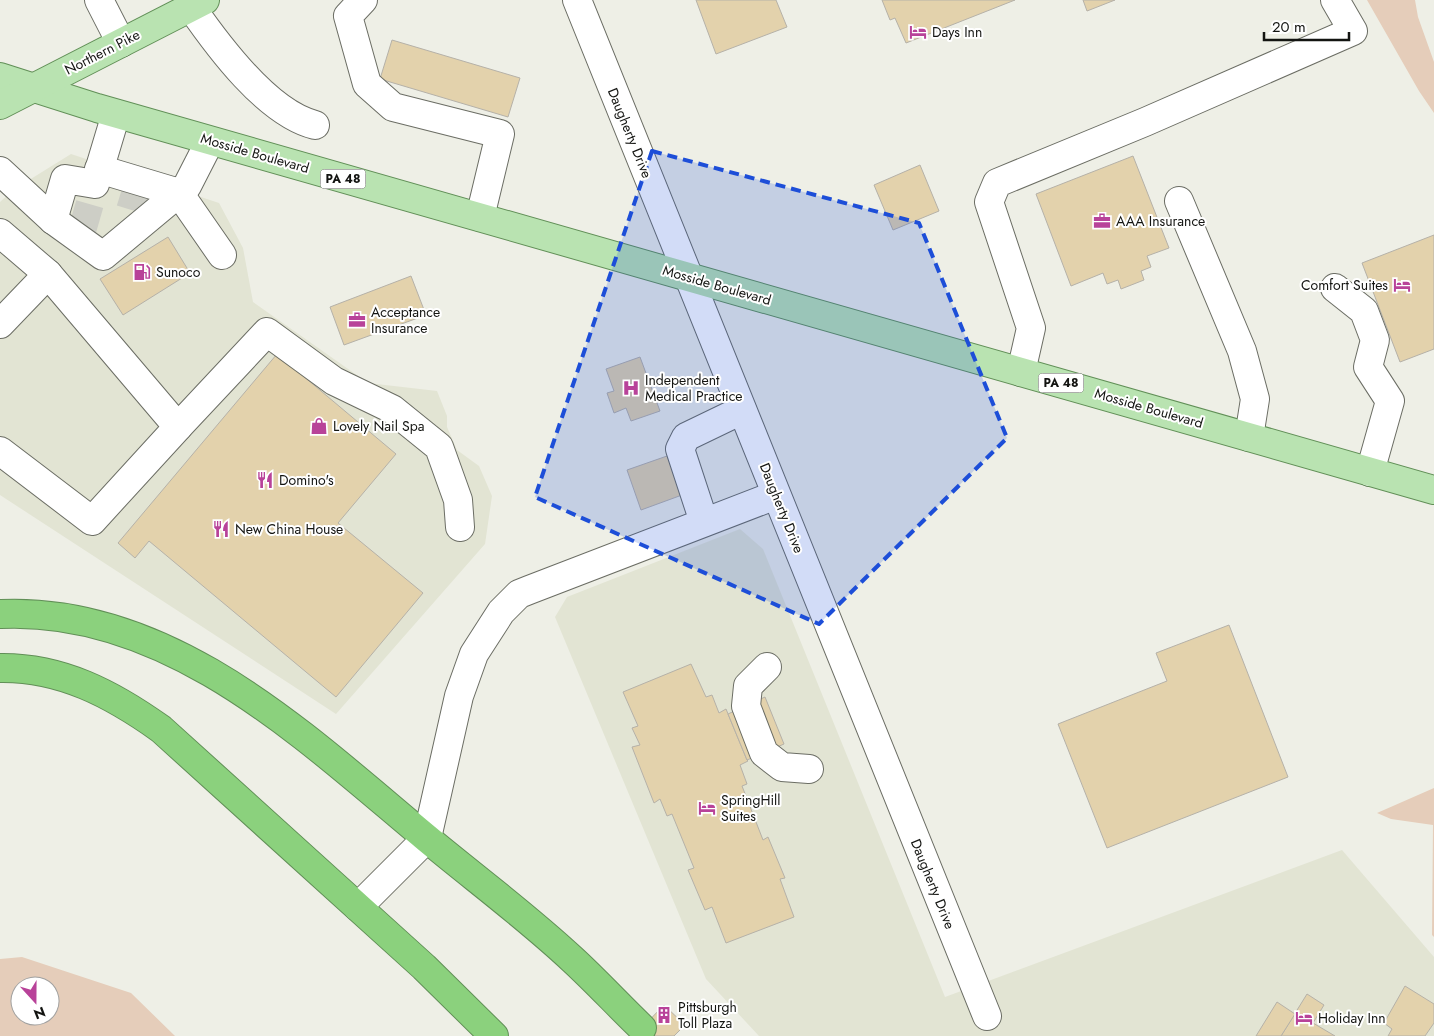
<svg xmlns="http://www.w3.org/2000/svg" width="1434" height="1036" font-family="Jost,sans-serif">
	<rect width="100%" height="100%" fill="#eeefe6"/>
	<g fill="#e2e4d3">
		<polygon points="71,154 219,203 243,248 253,302 368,383 437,391 447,416 447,427 457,450 479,466 492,496 485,544 336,714 0,495 0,202 13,190"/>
		<polygon points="740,529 763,549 945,997 1342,850 1434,957 1434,1036 759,1036 706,979 555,617 567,597"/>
	</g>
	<g fill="#e5cdba" fill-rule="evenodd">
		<polygon points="1367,0 1415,0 1418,17 1434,62 1434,113 1419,91"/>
		<polygon points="1434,788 1434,937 1432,935 1433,825 1391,819 1377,813"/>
		<path d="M22 957 131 993 175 1036H0V959ZM20 986H50V1016H20Z"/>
	</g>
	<g fill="#e3d2ac" stroke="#b5b1a8">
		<polygon points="696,0 776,0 787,27 716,54"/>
		<polygon points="882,0 1015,0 906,43 895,18 890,20"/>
		<polygon points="1083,0 1115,0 1087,11"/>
		<polygon points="392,40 520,78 508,117 380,79"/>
		<polygon points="1133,156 1169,248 1147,256 1151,267 1141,271 1144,280 1121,289 1118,280 1107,284 1103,273 1071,286 1036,194"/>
		<polygon points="920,165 939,211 893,230 874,185"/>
		<polygon points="1434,235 1434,349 1400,362 1362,263"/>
		<polygon points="168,237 190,273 123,315 100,279"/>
		<polygon points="411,276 426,315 344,345 330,307"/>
		<polygon points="277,354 396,454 338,523 423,593 336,697 149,541 135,558 118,543"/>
		<polygon points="640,357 660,411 631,421 626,408 614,413 607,393 614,391 606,369"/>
		<polygon points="667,456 682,495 641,510 627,470"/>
		<polygon points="1229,625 1288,777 1107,848 1058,724 1167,681 1156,653"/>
		<polygon points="691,664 706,697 712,695 719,713 726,709 747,760 748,761 740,765 747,784 742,786 763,840 768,837 785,878 780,879 794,917 726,943 712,907 705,910 688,870 694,868 672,814 667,816 660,799 654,803 632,747 640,745 632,728 638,726 623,692"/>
		<polygon points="765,697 784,744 747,760 728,714"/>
		<polygon points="1405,986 1434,1004 1434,1023 1425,1036 1388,1036 1392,1029 1384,1023"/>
		<polygon points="1307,994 1324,1005 1313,1023 1335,1036 1281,1036"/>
		<polygon points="1277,1002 1295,1014 1281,1036 1256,1036"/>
		<polygon points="664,1005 685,1025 674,1036 634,1036"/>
	</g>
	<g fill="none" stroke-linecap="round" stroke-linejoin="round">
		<g stroke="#cdcec6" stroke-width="28" stroke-dasharray="28 14" stroke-linecap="butt">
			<polyline points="121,192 147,200"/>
			<polyline points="82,231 90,203"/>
		</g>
		<g stroke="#6b6d64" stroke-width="30">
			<g id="minor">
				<polyline points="99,0 121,43"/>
				<polyline points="363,0 348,16 367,84 393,107 500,134 480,217"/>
				<polyline points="577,0 987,1016"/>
				<path d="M191 7C218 46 267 113 315 125"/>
				<polyline points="99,169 179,193 222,255"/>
				<polyline points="0,171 53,220 103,256 187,186 210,141"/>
				<polyline points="1179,201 1242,351 1255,399 1249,437"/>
				<polyline points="53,220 65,179 95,184 116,114"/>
				<polyline points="0,233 48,274 178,427 92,521 0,451"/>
				<polyline points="1335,288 1364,311 1375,340 1368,367 1390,401 1370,472"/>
				<polyline points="0,324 48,274"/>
				<polyline points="1021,372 1031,328 989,202 997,183 1145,122 1353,31 1335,0"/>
				<polyline points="178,427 267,332 334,381 392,409 439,447 458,500 460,527"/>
				<polyline points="704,522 680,449 686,437 742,410"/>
				<polyline points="767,667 748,686 746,706 764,753 782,767 809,769"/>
				<polyline points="358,907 427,838 459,696 474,654 501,612 519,594 529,590 776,495"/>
			</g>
		</g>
		<g stroke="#618f57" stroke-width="30">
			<g id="major">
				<polyline points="0,77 97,108 1434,490"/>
				<polyline points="0,105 205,0"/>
			</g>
		</g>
		<g stroke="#618f57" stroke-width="30">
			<g id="highway">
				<path d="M0 614C169 606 304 736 424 836 473 877 525 915 572 959 596 981 618 1005 642 1028"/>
				<path d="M0 668C61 667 112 694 161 729L424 967 494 1036"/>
			</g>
		</g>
		<use href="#minor" stroke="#fff" stroke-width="28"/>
		<use href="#major" stroke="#b9e3b1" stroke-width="28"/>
		<use href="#highway" stroke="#8bd17d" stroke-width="28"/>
	</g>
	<path fill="#1d4ed8" fill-opacity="0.2" stroke="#1d4ed8" stroke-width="4" stroke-dasharray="10 6" stroke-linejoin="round" d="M652 151 919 223 1007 438 819 624 535 497Z"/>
	<defs>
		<g id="hotel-bare" transform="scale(1.35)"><path d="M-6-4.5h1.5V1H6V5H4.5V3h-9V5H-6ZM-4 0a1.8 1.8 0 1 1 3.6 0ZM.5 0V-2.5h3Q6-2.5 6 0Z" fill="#b84299" stroke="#fff" stroke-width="2.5" paint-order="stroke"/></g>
		<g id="office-bare" transform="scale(1.35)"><path d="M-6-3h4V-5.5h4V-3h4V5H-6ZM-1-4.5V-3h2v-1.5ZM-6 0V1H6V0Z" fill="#b84299" stroke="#fff" stroke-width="2.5" paint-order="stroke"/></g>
		<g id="fuel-bare" transform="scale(1.35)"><path d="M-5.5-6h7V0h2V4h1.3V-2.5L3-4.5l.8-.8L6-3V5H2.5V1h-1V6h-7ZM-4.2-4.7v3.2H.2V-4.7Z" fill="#b84299" stroke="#fff" stroke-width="2.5" paint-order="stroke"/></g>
		<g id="hospital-bare" transform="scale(1.35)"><path d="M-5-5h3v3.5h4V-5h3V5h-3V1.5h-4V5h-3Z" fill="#b84299" stroke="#fff" stroke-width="2.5" paint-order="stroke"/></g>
		<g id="shop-bare" transform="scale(1.35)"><path d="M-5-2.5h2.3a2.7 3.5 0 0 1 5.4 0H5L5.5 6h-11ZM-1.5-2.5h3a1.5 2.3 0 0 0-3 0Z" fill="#b84299" stroke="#fff" stroke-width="2.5" paint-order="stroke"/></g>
		<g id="restaurant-bare" transform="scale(1.35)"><path d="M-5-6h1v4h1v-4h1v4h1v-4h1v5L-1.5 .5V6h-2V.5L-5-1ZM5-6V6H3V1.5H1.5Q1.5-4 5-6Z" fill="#b84299" stroke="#fff" stroke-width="2.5" paint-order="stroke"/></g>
		<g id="building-bare" transform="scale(1.35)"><path d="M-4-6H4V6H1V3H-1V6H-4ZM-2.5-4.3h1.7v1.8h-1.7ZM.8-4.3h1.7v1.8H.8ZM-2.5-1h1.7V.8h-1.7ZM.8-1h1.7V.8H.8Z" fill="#b84299" stroke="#fff" stroke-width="2.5" paint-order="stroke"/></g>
	</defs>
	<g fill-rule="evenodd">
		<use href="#hotel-bare" x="918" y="32"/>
		<use href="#office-bare" x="1102" y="221"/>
		<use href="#fuel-bare" x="142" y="272"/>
		<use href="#hotel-bare" x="1402" y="285"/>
		<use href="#office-bare" x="357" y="320"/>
		<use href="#hospital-bare" x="631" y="388"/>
		<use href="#shop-bare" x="319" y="426"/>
		<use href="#restaurant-bare" x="265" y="480"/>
		<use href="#restaurant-bare" x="221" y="529"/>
		<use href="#hotel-bare" x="707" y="808"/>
		<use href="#building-bare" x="664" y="1015"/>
		<use href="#hotel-bare" x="1304" y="1018"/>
	</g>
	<g text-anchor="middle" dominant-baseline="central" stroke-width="4" stroke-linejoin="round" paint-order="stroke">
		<g fill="#fff" stroke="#5a5a58" stroke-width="1">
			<rect x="320.5" y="169.5" width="45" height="19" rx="4"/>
			<rect x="1038.5" y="373.5" width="45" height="19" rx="4"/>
		</g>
		<g font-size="12" font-weight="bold" fill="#131411">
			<text x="343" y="179">PA 48</text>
			<text x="1061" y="383">PA 48</text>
		</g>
		<g font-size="14" fill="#131411" stroke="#fff" text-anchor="start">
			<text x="932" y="32">Days Inn</text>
			<text x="1116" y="221">AAA Insurance</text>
			<text x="156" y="272">Sunoco</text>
			<text x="1388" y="285" text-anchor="end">Comfort Suites</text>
			<text x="371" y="312">Acceptance<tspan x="371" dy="16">Insurance</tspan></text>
			<text x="645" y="380">Independent<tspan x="645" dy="16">Medical Practice</tspan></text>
			<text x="333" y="426">Lovely Nail Spa</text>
			<text x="279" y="480">Domino's</text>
			<text x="235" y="529">New China House</text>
			<text x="721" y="800">SpringHill<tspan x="721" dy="16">Suites</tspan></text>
			<text x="678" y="1007">Pittsburgh<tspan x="678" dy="16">Toll Plaza</tspan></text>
			<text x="1318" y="1018">Holiday Inn</text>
		</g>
		<g font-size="14" fill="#131411" stroke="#fff">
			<text transform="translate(102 52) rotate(-27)">Northern Pike</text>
			<text transform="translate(630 133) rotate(68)">Daugherty Drive</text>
			<text transform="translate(255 153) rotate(16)">Mosside Boulevard</text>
			<text transform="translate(717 285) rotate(16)">Mosside Boulevard</text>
			<text transform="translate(1149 408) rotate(16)">Mosside Boulevard</text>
			<text transform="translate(782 508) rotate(68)">Daugherty Drive</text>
			<text transform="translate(933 884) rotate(68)">Daugherty Drive</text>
		</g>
	</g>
	<g transform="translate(35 1001) rotate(159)"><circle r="24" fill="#ffffff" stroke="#a1a1a0"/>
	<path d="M0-4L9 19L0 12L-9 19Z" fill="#b84299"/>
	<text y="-8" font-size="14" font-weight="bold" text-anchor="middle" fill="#131411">N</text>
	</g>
	<path d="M1264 32v8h85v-8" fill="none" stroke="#131411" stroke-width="2.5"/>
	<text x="1272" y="32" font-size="15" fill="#131411" stroke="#ffffff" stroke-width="4" paint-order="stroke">20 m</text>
</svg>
